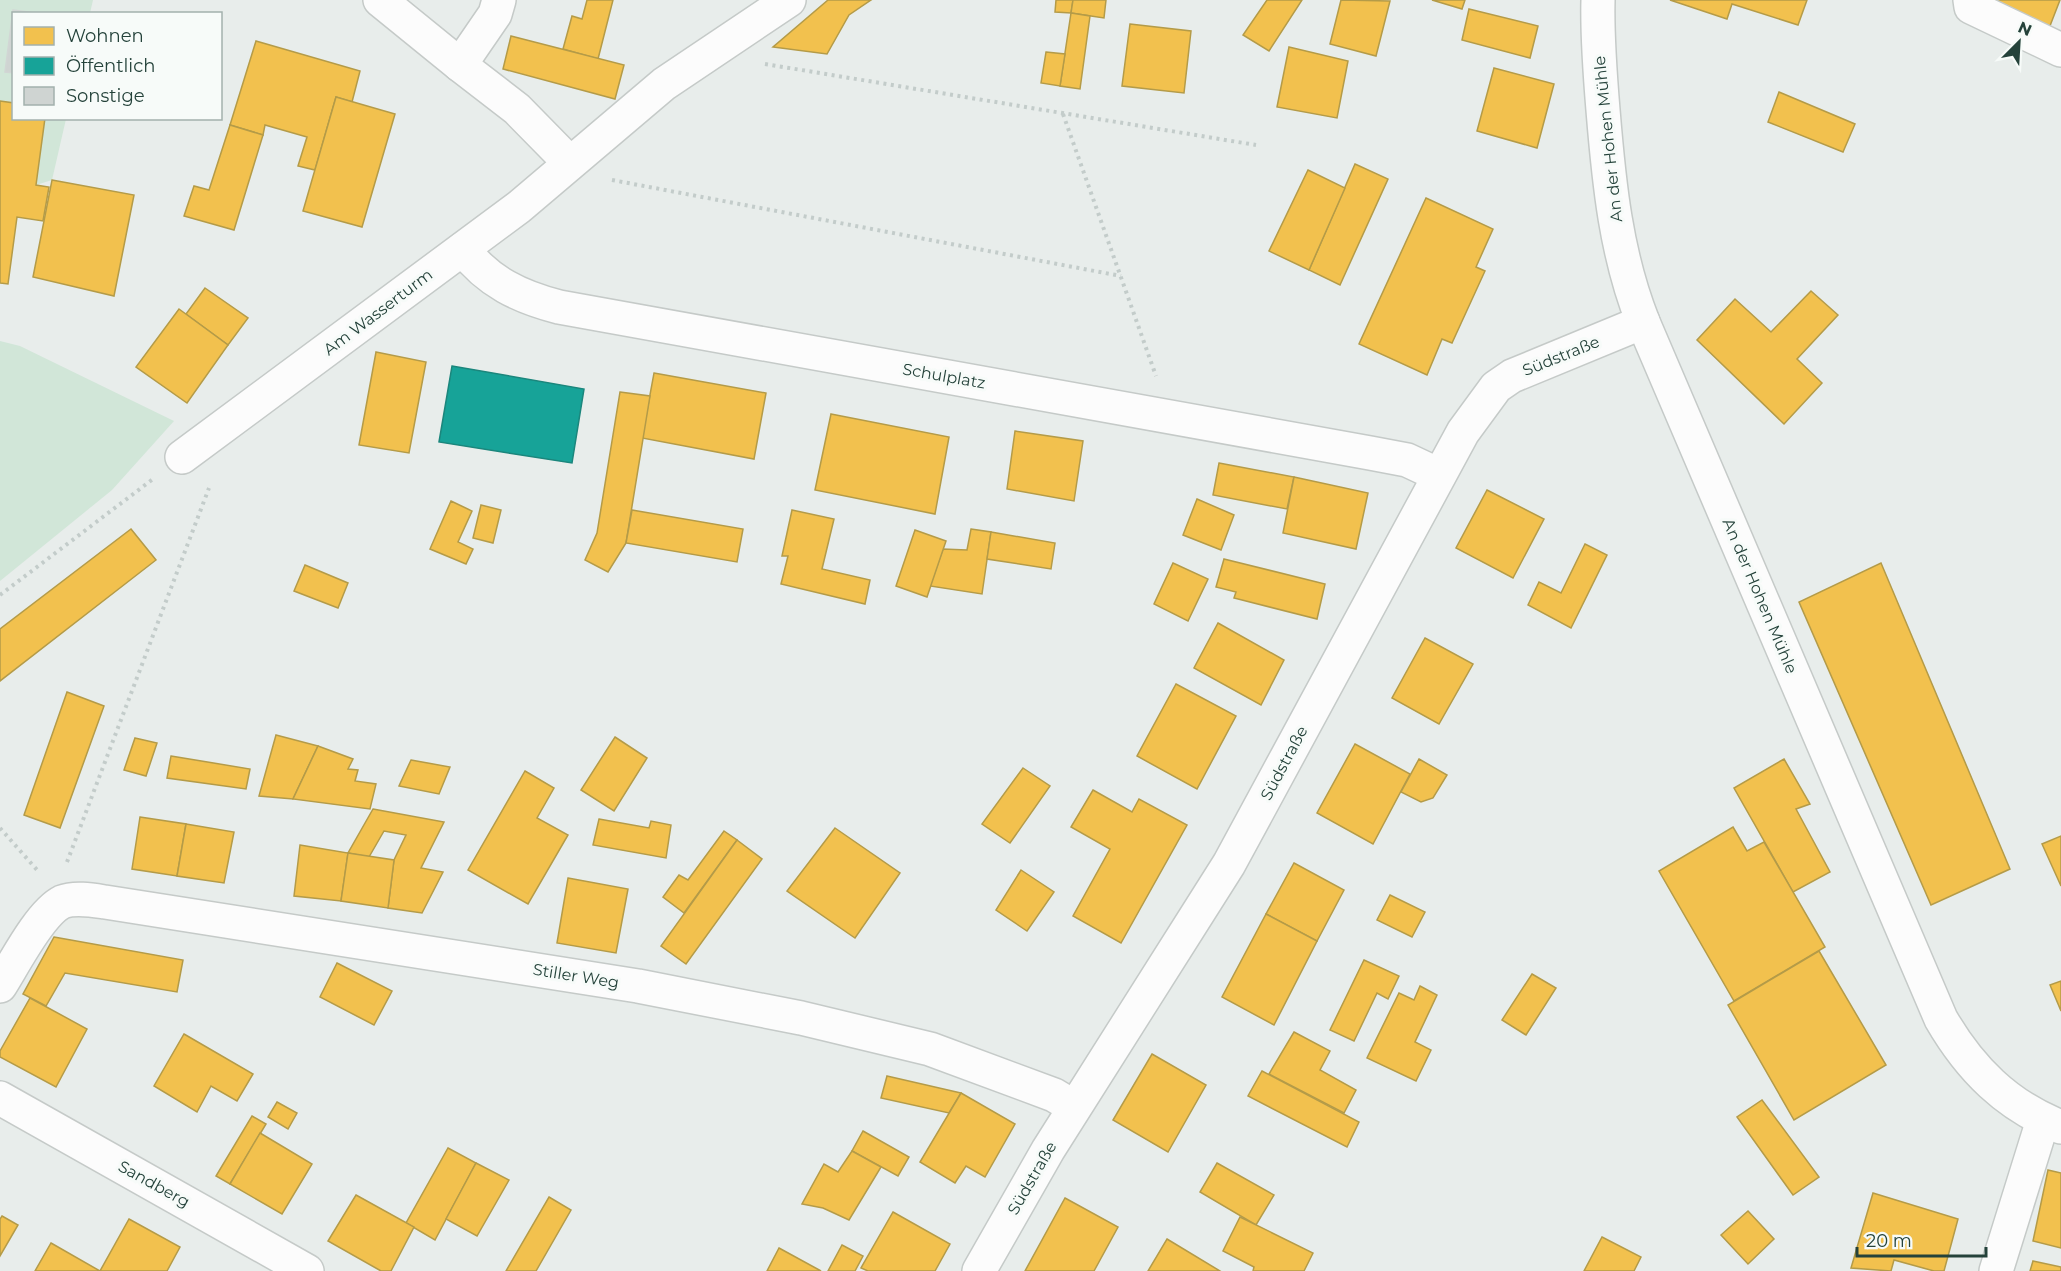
<svg xmlns="http://www.w3.org/2000/svg" width="2061" height="1271" font-family="Montserrat,sans-serif">
	<rect width="100%" height="100%" fill="#e8edeb"/>
	<g fill="#d1e6d8">
		<polygon points="0,0 93,0 90,13 14,14 14,118 66,119 52,180 36,185 0,180"/>
		<polygon points="0,341 20,346 174,421 112,490 0,581"/>
	</g>
	<g fill="#f2c14e" stroke="#b49b48" stroke-width="1.5">
		<polygon points="587,0 613,0 598,59 563,49 572,16 582,19"/>
		<polygon points="828,0 871,0 849,15 827,54 773,47"/>
		<polygon points="1056,0 1073,0 1071,13 1055,12"/>
		<polygon points="1073,0 1106,0 1104,18 1071,13"/>
		<polygon points="1267,0 1302,0 1269,51 1243,35"/>
		<polygon points="1341,0 1390,1 1376,56 1330,44"/>
		<polygon points="1432,0 1465,0 1462,9"/>
		<polygon points="1670,0 1807,0 1798,25 1732,4 1727,19"/>
		<polygon points="1979,0 2060,0 2048,31"/>
		<polygon points="1469,9 1538,26 1530,58 1462,40"/>
		<polygon points="1071,13 1090,16 1080,89 1060,86"/>
		<polygon points="1130,24 1191,31 1184,93 1122,86"/>
		<polygon points="511,36 624,65 615,99 503,69"/>
		<polygon points="256,41 360,71 352,102 336,97 315,170 298,166 307,137 265,125 263,135 230,125"/>
		<polygon points="1289,47 1348,61 1337,118 1277,107"/>
		<polygon points="1046,52 1065,54 1060,86 1041,83"/>
		<polygon points="1494,68 1554,84 1537,148 1477,131"/>
		<polygon points="1779,92 1855,124 1843,152 1768,122"/>
		<polygon points="336,97 395,114 362,227 303,211"/>
		<polygon points="0,101 14,103 14,118 45,118 36,185 49,187 43,221 17,217 8,284 0,283"/>
		<polygon points="230,125 263,135 234,230 184,216 194,186 209,190"/>
		<polygon points="1355,164 1388,179 1340,285 1309,270"/>
		<polygon points="1308,170 1345,188 1309,270 1269,251"/>
		<polygon points="52,180 134,195 114,296 33,277"/>
		<polygon points="1426,198 1493,229 1476,267 1485,271 1452,343 1442,339 1427,375 1359,344"/>
		<polygon points="205,288 248,318 228,345 186,314"/>
		<polygon points="1811,291 1838,315 1797,359 1822,383 1784,424 1697,340 1735,299 1771,332"/>
		<polygon points="179,309 228,345 187,403 136,367"/>
		<polygon points="376,352 426,362 409,453 359,445"/>
		<polygon points="654,373 766,393 754,459 642,438"/>
		<polygon points="620,392 650,396 626,543 608,572 585,560 597,533"/>
		<polygon points="831,414 949,437 935,514 815,490"/>
		<polygon points="1015,431 1083,441 1074,501 1007,489"/>
		<polygon points="1219,463 1294,477 1287,509 1213,495"/>
		<polygon points="1294,477 1368,493 1356,549 1283,533"/>
		<polygon points="1487,490 1544,519 1513,578 1456,548"/>
		<polygon points="1197,499 1234,515 1221,550 1183,535"/>
		<polygon points="451,501 472,511 458,542 473,549 466,564 430,549"/>
		<polygon points="481,505 501,510 493,543 473,538"/>
		<polygon points="632,510 743,529 737,562 626,543"/>
		<polygon points="792,510 834,519 822,569 870,580 865,604 781,584 788,556 782,556"/>
		<polygon points="131,529 156,560 0,681 0,629"/>
		<polygon points="971,529 991,532 982,594 930,586 943,549 967,550"/>
		<polygon points="915,530 946,541 927,597 896,586"/>
		<polygon points="991,532 1055,543 1051,569 987,559"/>
		<polygon points="1585,544 1607,555 1571,628 1528,605 1539,582 1561,593"/>
		<polygon points="1224,559 1325,584 1317,619 1234,598 1236,592 1216,587"/>
		<polygon points="1173,563 1208,579 1188,621 1154,604"/>
		<polygon points="1881,563 2010,869 1931,905 1799,602"/>
		<polygon points="305,565 348,583 338,608 294,591"/>
		<polygon points="1218,623 1284,660 1261,705 1194,668"/>
		<polygon points="1425,638 1473,664 1439,724 1392,698"/>
		<polygon points="1176,684 1236,716 1197,789 1137,756"/>
		<polygon points="67,692 104,706 60,828 24,815"/>
		<polygon points="276,735 318,746 293,799 259,796"/>
		<polygon points="615,737 647,758 614,811 581,790"/>
		<polygon points="135,738 157,743 146,776 124,770"/>
		<polygon points="1355,744 1410,774 1373,844 1317,813"/>
		<polygon points="318,746 353,759 348,769 358,770 355,781 376,784 370,809 293,799"/>
		<polygon points="171,756 250,769 246,789 167,778"/>
		<polygon points="1419,759 1447,775 1433,798 1421,802 1401,792"/>
		<polygon points="1784,759 1810,804 1796,809 1830,872 1793,892 1734,788"/>
		<polygon points="411,760 450,767 439,794 399,786"/>
		<polygon points="1023,768 1050,786 1010,843 982,824"/>
		<polygon points="525,771 554,788 537,818 568,835 528,904 468,870"/>
		<polygon points="1093,790 1132,812 1139,799 1187,825 1121,943 1073,916 1110,849 1071,827"/>
		<polygon points="373,809 444,822 421,868 443,872 422,913 388,908 394,860 406,835 384,831 369,857 348,853"/>
		<polygon points="140,817 186,824 177,876 132,869"/>
		<polygon points="599,819 649,828 651,821 671,825 666,858 593,845"/>
		<polygon points="186,824 234,832 224,883 177,876"/>
		<polygon points="1733,827 1747,851 1764,842 1825,947 1734,1001 1659,871"/>
		<polygon points="835,828 900,873 855,938 787,891"/>
		<polygon points="724,831 737,840 684,913 663,897 679,875 688,880"/>
		<polygon points="2061,836 2061,886 2042,844"/>
		<polygon points="737,840 762,859 686,964 661,946"/>
		<polygon points="300,845 348,853 341,901 294,896"/>
		<polygon points="348,853 394,860 388,908 341,901"/>
		<polygon points="1294,863 1344,890 1317,941 1266,914"/>
		<polygon points="1021,870 1054,892 1027,931 996,910"/>
		<polygon points="568,878 628,889 616,953 557,943"/>
		<polygon points="1390,895 1425,912 1412,937 1377,920"/>
		<polygon points="1266,914 1317,941 1274,1025 1222,997"/>
		<polygon points="54,937 183,960 177,992 65,973 46,1006 23,994"/>
		<polygon points="1819,951 1886,1065 1794,1120 1728,1005"/>
		<polygon points="1364,960 1399,976 1388,999 1377,993 1354,1041 1330,1030"/>
		<polygon points="337,963 392,991 374,1025 320,997"/>
		<polygon points="1532,974 1556,988 1526,1035 1502,1020"/>
		<polygon points="2061,981 2061,1011 2050,985"/>
		<polygon points="1420,986 1437,995 1415,1042 1431,1050 1416,1081 1367,1058 1399,993 1414,1000"/>
		<polygon points="30,998 87,1029 56,1087 0,1057 0,1051"/>
		<polygon points="1294,1032 1330,1051 1320,1070 1356,1090 1344,1113 1269,1074"/>
		<polygon points="184,1034 253,1074 237,1101 211,1086 197,1112 154,1086"/>
		<polygon points="1152,1054 1206,1085 1168,1152 1113,1120"/>
		<polygon points="1262,1071 1359,1122 1347,1147 1248,1096"/>
		<polygon points="887,1076 961,1093 949,1113 881,1098"/>
		<polygon points="961,1093 1015,1124 985,1177 966,1166 955,1183 920,1162"/>
		<polygon points="1762,1100 1819,1177 1793,1195 1737,1117"/>
		<polygon points="277,1102 297,1113 288,1129 268,1117"/>
		<polygon points="252,1116 266,1124 230,1184 216,1176"/>
		<polygon points="863,1131 909,1157 898,1176 852,1151"/>
		<polygon points="260,1133 312,1164 282,1214 230,1184"/>
		<polygon points="448,1148 476,1163 435,1240 406,1223"/>
		<polygon points="852,1151 881,1167 849,1220 823,1208 802,1204 824,1164 838,1172"/>
		<polygon points="476,1163 509,1180 477,1236 446,1219"/>
		<polygon points="1217,1163 1274,1195 1256,1225 1200,1192"/>
		<polygon points="2048,1170 2061,1173 2061,1248 2033,1241"/>
		<polygon points="1873,1193 1958,1219 1944,1271 1934,1271 1894,1260 1891,1271 1851,1268"/>
		<polygon points="356,1195 414,1227 391,1271 381,1271 328,1241"/>
		<polygon points="549,1197 571,1210 536,1271 506,1271"/>
		<polygon points="1065,1198 1118,1227 1094,1271 1025,1271"/>
		<polygon points="1748,1211 1774,1239 1748,1264 1721,1235"/>
		<polygon points="893,1212 950,1244 935,1271 868,1271 861,1268"/>
		<polygon points="2,1216 18,1225 0,1256 0,1219"/>
		<polygon points="1240,1217 1313,1253 1304,1271 1253,1271 1254,1267 1223,1251"/>
		<polygon points="129,1219 180,1247 167,1271 100,1271"/>
		<polygon points="1602,1237 1641,1257 1634,1271 1584,1271"/>
		<polygon points="1167,1239 1220,1271 1148,1271"/>
		<polygon points="51,1243 100,1271 35,1271"/>
		<polygon points="842,1245 863,1256 855,1271 828,1271"/>
		<polygon points="779,1248 821,1271 767,1271"/>
		<polygon points="2033,1261 2061,1267 2061,1271 2030,1271"/>
	</g>
	<polygon fill="#17a398" stroke="#1b867c" stroke-width="1.5" points="452,366 584,389 572,463 439,442"/>
	<polygon fill="#cfd4d2" stroke="#d1d6d4" stroke-width="1.5" points="13,10 43,14 14,14 14,73 5,72"/>
	<g fill="none" stroke-linecap="round" stroke-linejoin="round">
		<g stroke="#c5cac8" stroke-width="36">
			<g id="minor">
				<polyline points="380,0 460,65"/>
				<polyline points="499,0 495,14 460,65 517,109 570,163"/>
				<path d="M1598 0C1597 37 1600 74 1603 110 1609 184 1616 254 1643 322L1941 1019C1970 1069 2007 1106 2061 1127"/>
				<polyline points="1970,0 1971,7 2061,50"/>
				<path d="M463 249C488 282 520 297 559 307L1370 453 1407 460 1439 475"/>
				<polyline points="182,457 519,207 664,84 789,0"/>
				<path d="M0 986C14 964 40 913 62 902 75 897 92 900 105 902L638 986 801 1018 930 1049 1054 1095 1074 1107"/>
				<polyline points="0,1098 307,1271"/>
				<polyline points="979,1271 1048,1150 1229,864 1463,432 1496,387 1512,376 1643,322"/>
				<polyline points="1996,1271 2043,1120"/>
			</g>
		</g>
		<g stroke="#c3ccca" stroke-width="4" stroke-dasharray="3 4.5" stroke-linecap="butt">
			<polyline points="765,64 1256,145"/>
			<polyline points="1063,114 1156,376"/>
			<polyline points="612,180 1121,276"/>
			<polyline points="0,595 153,479"/>
			<polyline points="0,828 38,871"/>
			<polyline points="67,862 209,488"/>
		</g>
		<use href="#minor" stroke="#fcfcfc" stroke-width="33"/>
	</g>
	<g text-anchor="middle" dominant-baseline="central" stroke-width="6" stroke-linejoin="round" paint-order="stroke">
		<g font-size="16" fill="#24423a" stroke="#f7fbf9">
			<text transform="translate(1608 139) rotate(-96)">An der Hohen Mühle</text>
			<text transform="translate(378 312) rotate(-37)">Am Wasserturm</text>
			<text transform="translate(1561 356) rotate(-22)">Südstraße</text>
			<text transform="translate(944 376) rotate(10)">Schulplatz</text>
			<text transform="translate(1760 596) rotate(67)">An der Hohen Mühle</text>
			<text transform="translate(1284 763) rotate(-62)">Südstraße</text>
			<text transform="translate(576 976) rotate(9)">Stiller Weg</text>
			<text transform="translate(1032 1178) rotate(-60)">Südstraße</text>
			<text transform="translate(154 1184) rotate(29)">Sandberg</text>
		</g>
	</g>
	<rect x="12" y="12" width="210" height="108" fill="#f7fbf9" stroke="#a3b1ad" stroke-width="1.5"/>
	<rect x="24" y="27" width="30" height="18" fill="#f2c14e" stroke="#a3b1ad" stroke-width="1.5"/>
	<text x="66" y="42" font-size="18" fill="#24423a">Wohnen</text>
	<rect x="24" y="57" width="30" height="18" fill="#17a398" stroke="#a3b1ad" stroke-width="1.5"/>
	<text x="66" y="72" font-size="18" fill="#24423a">Öffentlich</text>
	<rect x="24" y="87" width="30" height="18" fill="#cfd4d2" stroke="#a3b1ad" stroke-width="1.5"/>
	<text x="66" y="102" font-size="18" fill="#24423a">Sonstige</text>
	<g transform="translate(2019 42) rotate(24)" stroke="#f7fbf9" stroke-width="4.5" paint-order="stroke">
	<path d="M0-4.5L10 22L0 15L-10 22Z" fill="#24423a"/>
	<text y="-9" font-size="16" font-weight="bold" text-anchor="middle" fill="#24423a">N</text>
	</g>
	<path d="M1857 1247v9h129v-9" fill="none" stroke="#24423a" stroke-width="3"/>
	<text x="1866" y="1247" font-size="18" fill="#24423a" stroke="#f7fbf9" stroke-width="4.5" paint-order="stroke">20 m</text>
</svg>
